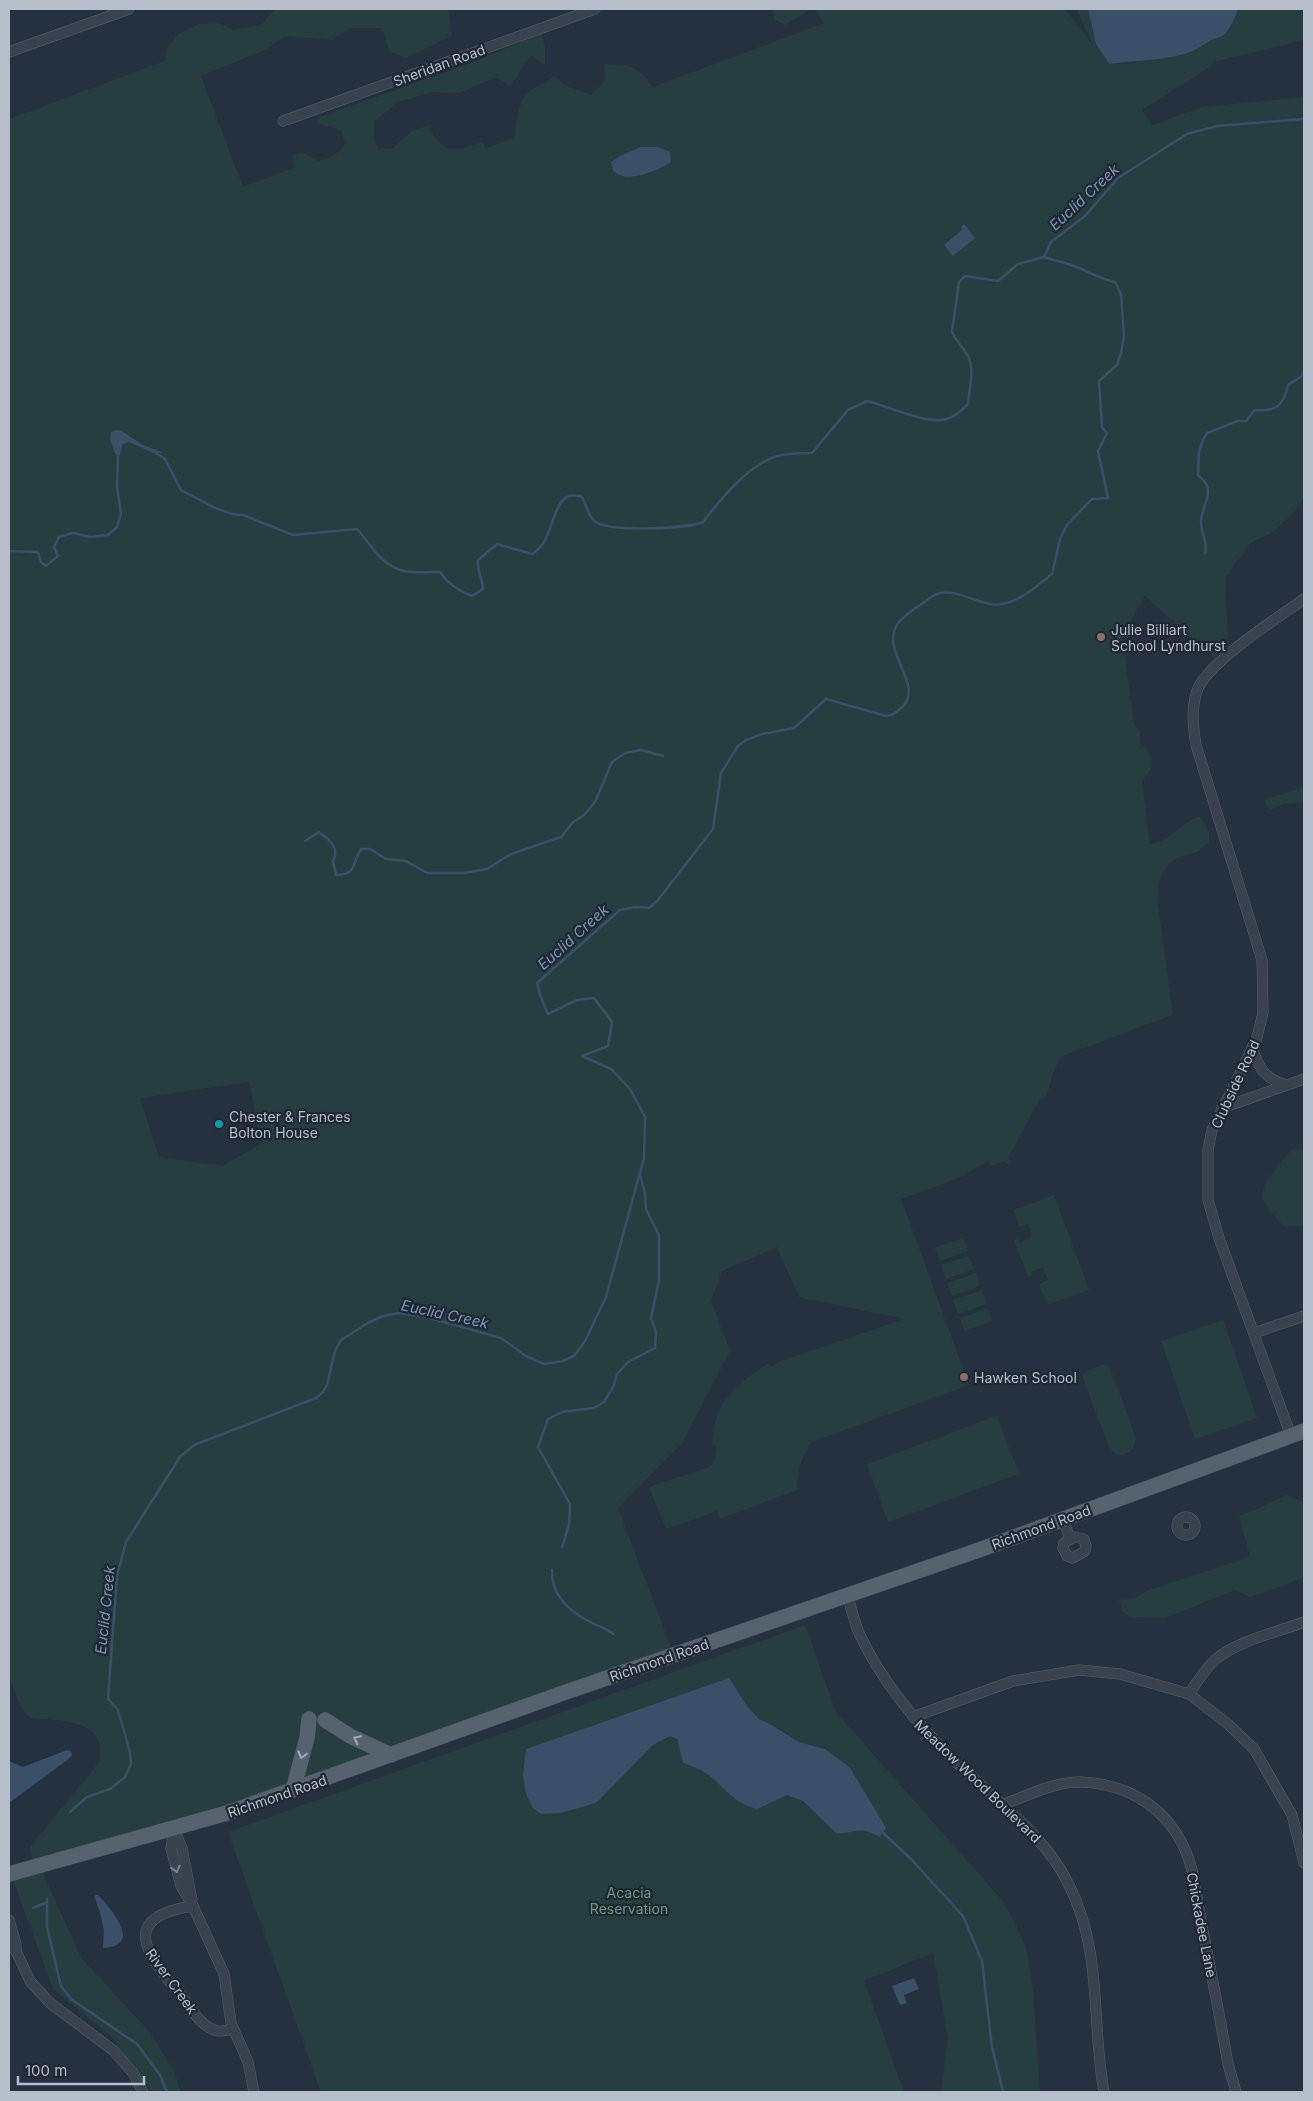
<svg xmlns="http://www.w3.org/2000/svg" width="1313" height="2101" font-family="Inter,sans-serif">
	<rect width="100%" height="100%" fill="#25313f"/>
	<g fill="#273e40" fill-rule="evenodd">
		<path d="M275 9H448L452 36 406 58 390 52 382 28H349L333 40 285 36 267 49 201 76 243 187 296 167 292 154 302 152 318 161C331 158 337 155 345 144L341 131C333 126 322 127 316 120L321 117 484 58 541 33 545 47V65L531 55 510 86 497 78 483 82 460 93 433 92 398 102 375 121 374 139 379 149 393 148 413 130 428 126 437 141 447 149 465 148 482 142 486 148 515 138C516 121 518 97 534 88 542 83 545 84 554 76L565 85 591 95 605 81 604 64C630 65 637 64 653 87L824 23 815 9H1065L1093 45 1076 9H1088L1096 44 1109 64 1132 63 1141 60 1160 58 1204 45 1228 31 1239 9H1304V40L1214 62 1208 68 1142 110 1153 125 1202 107 1304 97V498L1292 515 1270 534 1252 542 1225 577 1228 638 1214 658 1145 596 1122 636 1134 724 1140 731V742L1152 757 1151 768 1142 783 1150 844C1169 844 1182 821 1200 816L1209 831V842L1197 852 1176 858 1167 865 1160 877 1157 898 1173 1015 1062 1056 1053 1073 1047 1096 1040 1099 1008 1157 1011 1162 1006 1164 1005 1161 991 1166 988 1161 962 1177 901 1199 969 1385 812 1442C801 1457 797 1471 797 1490L720 1519 717 1511 666 1529 649 1487 710 1467C716 1461 716 1455 717 1446L712 1445C714 1436 714 1426 717 1417 725 1392 748 1377 769 1363L771 1367 778 1362 905 1319 799 1297 777 1247 722 1271 711 1301 730 1351 683 1442 618 1508 674 1655 408 1749 40 1866 81 1958 149 2031 174 2071 181 2092H152L112 2037 53 1989 11 1874 34 1867 30 1847 100 1761C100 1756 101 1750 100 1745 94 1718 51 1720 30 1718L21 1708 9 1676V119L165 61 168 47 177 35 187 29 200 24 219 23 233 30 261 25ZM249 1082 262 1143 223 1166 159 1157 140 1098Z"/>
		<polygon points="773,9 811,9 785,25 774,19"/>
		<polygon points="1304,787 1304,802 1283,804 1271,810 1266,806 1265,801 1267,799"/>
		<path d="M1292 1149 1304 1150V1226H1283C1277 1218 1268 1210 1264 1201 1256 1186 1283 1161 1292 1149Z"/>
		<polygon points="1054,1195 1089,1290 1047,1305 1039,1284 1048,1280 1043,1268 1031,1272 1032,1276 1028,1277 1014,1240 1018,1239 1020,1242 1032,1237 1028,1224 1019,1227 1013,1210"/>
		<polygon points="963,1238 968,1251 940,1261 935,1248"/>
		<polygon points="969,1256 974,1269 946,1279 941,1265"/>
		<polygon points="976,1273 980,1286 952,1296 947,1283"/>
		<polygon points="982,1290 986,1304 958,1314 953,1300"/>
		<polygon points="988,1308 993,1321 964,1331 960,1318"/>
		<polygon points="1223,1320 1257,1418 1195,1439 1161,1341"/>
		<path d="M1103 1365 1109 1367 1111 1370 1136 1438C1134 1456 1118 1461 1108 1445L1082 1375 1088 1370Z"/>
		<polygon points="997,1416 1019,1474 888,1522 867,1464"/>
		<path d="M1287 1495 1304 1502V1578L1250 1597 1235 1590 1165 1618 1130 1617 1123 1612 1119 1600 1135 1599 1146 1591 1250 1557 1239 1515C1255 1512 1271 1501 1287 1495Z"/>
		<path d="M805 1625 836 1712 1001 1899 1015 1922 1026 1948 1033 1990 1040 2092H941L948 2038 933 1953 864 1981 904 2092H321L228 1832ZM771 1724 799 1742 825 1749 878 1836C867 1829 857 1828 845 1834L826 1825 818 1814 803 1801Z"/>
	</g>
	<g fill="#3a4f68">
		<path d="M1088 9H1239C1235 16 1232 26 1226 33 1221 38 1216 37 1210 41 1204 44 1199 48 1193 51 1167 61 1136 60 1109 64L1096 44Z"/>
		<path d="M641 147H658L670 152 671 162C659 170 627 184 615 172 612 170 612 166 611 162L620 156Z"/>
		<polygon points="964,224 975,238 953,256 944,245 963,229 961,227"/>
		<polygon points="116,430 122,431 143,445 164,453 153,453 129,442 123,444 120,455 116,456 110,440 111,432"/>
		<path d="M729 1678 747 1706 759 1719 770 1724 799 1742 825 1749 850 1768 886 1828 879 1837C858 1824 856 1835 836 1833L803 1801 787 1795 757 1809C751 1807 744 1805 738 1801 717 1785 712 1771 683 1763L677 1739 670 1736 653 1745 596 1803 561 1813 541 1814 533 1808 526 1794 523 1775 526 1749Z"/>
		<polygon points="67,1750 71,1751 72,1755 70,1758 9,1803 9,1761 23,1767"/>
		<path d="M96 1895H98C105 1902 135 1935 118 1944 114 1947 108 1948 103 1948L104 1931 100 1912 94 1896Z"/>
		<polygon points="914,1978 919,1989 904,1995 907,2003 900,2005 892,1986"/>
	</g>
	<g fill="none" stroke-linecap="round" stroke-linejoin="round">
		<g stroke="#3a4f68" stroke-width="2.5">
			<path d="M156 453 165 459 181 490 215 508 232 514 243 515 293 535 357 529C371 545 382 566 404 571 415 573 429 572 440 572 448 584 458 590 472 596L483 589C482 578 477 571 478 560L497 544 532 554C553 544 551 503 569 496 573 495 577 496 581 496 588 505 586 515 596 522 610 532 686 529 703 522 720 500 749 464 777 456 789 453 800 453 812 453L848 410 867 401C887 406 922 422 941 420 952 419 960 412 968 404 969 390 975 369 968 356 963 347 956 341 952 332L959 282 965 276 998 281 1018 264 1044 257"/>
			<polyline points="9,551 38,552 41,562 46,566 58,556 54,547 59,537 73,533 90,537 108,535 117,527 121,514 117,487 118,456"/>
			<path d="M1205 553C1208 543 1201 533 1201 522 1201 512 1209 498 1208 491 1208 484 1203 480 1198 475L1199 452 1203 440 1207 433 1238 421H1246L1255 410C1276 412 1283 406 1288 385L1302 376 1304 371"/>
			<path d="M305 841 319 832C330 840 340 848 333 861L336 875C357 875 352 863 361 849H370L386 859 406 861 427 873H464L487 869 511 854 561 837 573 822 584 815 595 802 612 762 625 753 641 750 663 756"/>
			<polyline points="562,1547 569,1525 570,1504 538,1447 548,1419 562,1412 594,1408 604,1402 614,1385 617,1374 628,1362 655,1348 656,1332 651,1318 659,1280 659,1235 646,1209 645,1193 640,1174"/>
			<path d="M552 1570C551 1596 570 1612 592 1623 600 1627 606 1627 613 1634"/>
			<path d="M70 1812 87 1797 110 1789 125 1777 131 1764 130 1752 118 1710 108 1699 117 1576 126 1542 180 1457 194 1445 316 1398 323 1392 327 1385 335 1351 341 1340 368 1323 383 1316 399 1313 426 1317 501 1338 526 1356 544 1364 563 1361 574 1356 585 1341 606 1297 644 1158 645 1117 630 1089 611 1069 582 1056 608 1046 612 1022 594 998 577 1000 548 1014 540 995 537 983 620 910 635 907 649 908 658 900 713 829 721 773 738 746 746 740 762 734 794 728 826 699 886 716C894 715 895 713 902 707 926 685 877 649 899 622 906 614 914 609 923 603 928 600 934 594 940 593 963 589 983 610 1007 603 1024 598 1038 585 1052 574L1060 539 1067 525 1092 499 1108 498 1098 451 1107 433 1102 427 1099 381 1117 365 1121 353 1124 336 1121 294 1115 282C1100 279 1088 271 1074 266 1064 262 1054 261 1044 257L1051 242 1085 216 1118 178 1187 134 1217 126 1304 119"/>
			<polyline points="882,1832 911,1859 963,1916 982,1961 992,2047 1003,2092"/>
			<polyline points="47,1899 47,1927 61,1986 71,1999 137,2044 160,2075 167,2092"/>
			<polyline points="33,1908 47,1902"/>
		</g>
		<g stroke="#57616d" stroke-width="11">
			<g id="street">
				<polyline points="9,52 129,9"/>
				<polyline points="283,121 595,9"/>
				<path d="M1252 1047C1258 1068 1266 1080 1287 1085"/>
				<polyline points="1222,1108 1304,1079"/>
				<polyline points="1254,1333 1304,1316"/>
				<path d="M1291 1436 1219 1238 1208 1200V1150L1212 1130 1256 1041 1263 1013 1262 960 1196 745C1193 726 1191 710 1197 691 1205 664 1279 617 1304 599"/>
				<circle cx="1186" cy="1526" r="9"/>
				<polyline points="1063,1519 1070,1539"/>
				<polygon points="1075,1537 1084,1539 1086,1546 1085,1551 1073,1558 1067,1556 1063,1548 1064,1543"/>
				<path d="M847 1595C852 1608 854 1623 860 1635 882 1682 920 1727 957 1763 996 1801 1045 1835 1069 1885 1103 1953 1091 2021 1104 2092"/>
				<path d="M1189 1694C1197 1682 1205 1669 1215 1660 1236 1641 1278 1632 1304 1622"/>
				<polyline points="913,1717 1013,1681 1079,1670 1120,1674 1189,1694 1228,1724 1254,1749 1292,1815 1304,1863"/>
				<path d="M1002 1805C1027 1796 1055 1781 1082 1782 1137 1785 1178 1816 1192 1870 1197 1893 1200 1917 1205 1941 1213 1982 1221 2023 1228 2064L1236 2092"/>
				<polyline points="174,1829 171,1848 181,1886 193,1906 224,1974 231,2023 248,2062 254,2092"/>
				<polyline points="174,1830 182,1848 192,1900"/>
				<path d="M193 1906C118 1917 146 1954 180 1994 189 2006 200 2025 214 2030 220 2033 227 2030 233 2029"/>
				<polyline points="9,1920 16,1944 16,1951"/>
				<polyline points="9,1945 16,1951 30,1981 50,2003 114,2051 133,2073 143,2092"/>
			</g>
		</g>
		<g stroke="#424c58" stroke-width="16">
			<g id="primary">
				<polyline points="325,1720 350,1736 391,1755"/>
				<polyline points="293,1790 307,1738 309,1719"/>
				<polyline points="9,1874 227,1813 566,1692 979,1550 1304,1431"/>
			</g>
		</g>
		<use href="#street" stroke="#39434f" stroke-width="10"/>
		<use href="#primary" stroke="#57626f" stroke-width="15"/>
	</g>
	<defs><path id="oneway-chevron" d="M-2-3.5L2.5 0L-2 3.5" fill="none" stroke-width="1.6" stroke-linecap="round" stroke-linejoin="round" transform="scale(1.25)"/></defs>
	<g stroke="#a2acb8">
		<use href="#oneway-chevron" transform="translate(357 1739) rotate(-154)"/>
		<use href="#oneway-chevron" transform="translate(302 1755) rotate(106)"/>
	</g>
	<use stroke="#7d8793" href="#oneway-chevron" transform="translate(176 1869) rotate(76)"/>
	<g fill="#8d6e63" stroke="#1e2834" stroke-width="2">
		<circle cx="1101" cy="637" r="5"/>
		<circle cx="964" cy="1377" r="5"/>
	</g>
	<circle fill="#0f9aa8" stroke="#1e2834" stroke-width="2" cx="219" cy="1124" r="5"/>
	<g text-anchor="middle" dominant-baseline="central" stroke-width="4.5" stroke-linejoin="round" paint-order="stroke">
		<g font-size="14" fill="#b5beca" stroke="#1e2834">
			<text transform="translate(439 65) rotate(-20)">Sheridan Road</text>
			<text transform="translate(1235 1084) rotate(-65)">Clubside Road</text>
			<text transform="translate(1041 1527) rotate(-20)">Richmond Road</text>
			<text transform="translate(659 1660) rotate(-19)">Richmond Road</text>
			<text transform="translate(978 1781) rotate(44)">Meadow Wood Boulevard</text>
			<text transform="translate(277 1796) rotate(-19)">Richmond Road</text>
			<text transform="translate(1202 1925) rotate(79)">Chickadee Lane</text>
			<text transform="translate(172 1981) rotate(54)">River Creek</text>
		</g>
		<g font-size="14" fill="#b5beca" stroke="#1e2834" text-anchor="start">
			<text x="1111" y="629">Julie Billiart<tspan x="1111" dy="16">School Lyndhurst</tspan></text>
			<text x="229" y="1116">Chester &amp; Frances<tspan x="229" dy="16">Bolton House</tspan></text>
			<text x="974" y="1377">Hawken School</text>
		</g>
		<g font-size="14" fill="#6c9b76" stroke="#1e2834">
			<text x="629" y="1892">Acacia<tspan x="629" dy="16">Reservation</tspan></text>
		</g>
		<g font-size="15" font-style="italic" fill="#7c95b1" stroke="#1e2834">
			<text transform="translate(1084 197) rotate(-43)">Euclid Creek</text>
			<text transform="translate(573 937) rotate(-42)">Euclid Creek</text>
			<text transform="translate(445 1314) rotate(12)">Euclid Creek</text>
			<text transform="translate(105 1610) rotate(-84)">Euclid Creek</text>
		</g>
	</g>
	<rect width="1313" height="2101" fill="none" stroke="#b5beca" stroke-width="20"/>
	<path d="M18 2076v8h126v-8" fill="none" stroke="#b5beca" stroke-width="2.5"/>
	<text x="25" y="2076" font-size="15" fill="#b5beca" stroke="#1e2834" stroke-width="4" paint-order="stroke">100 m</text>
</svg>
